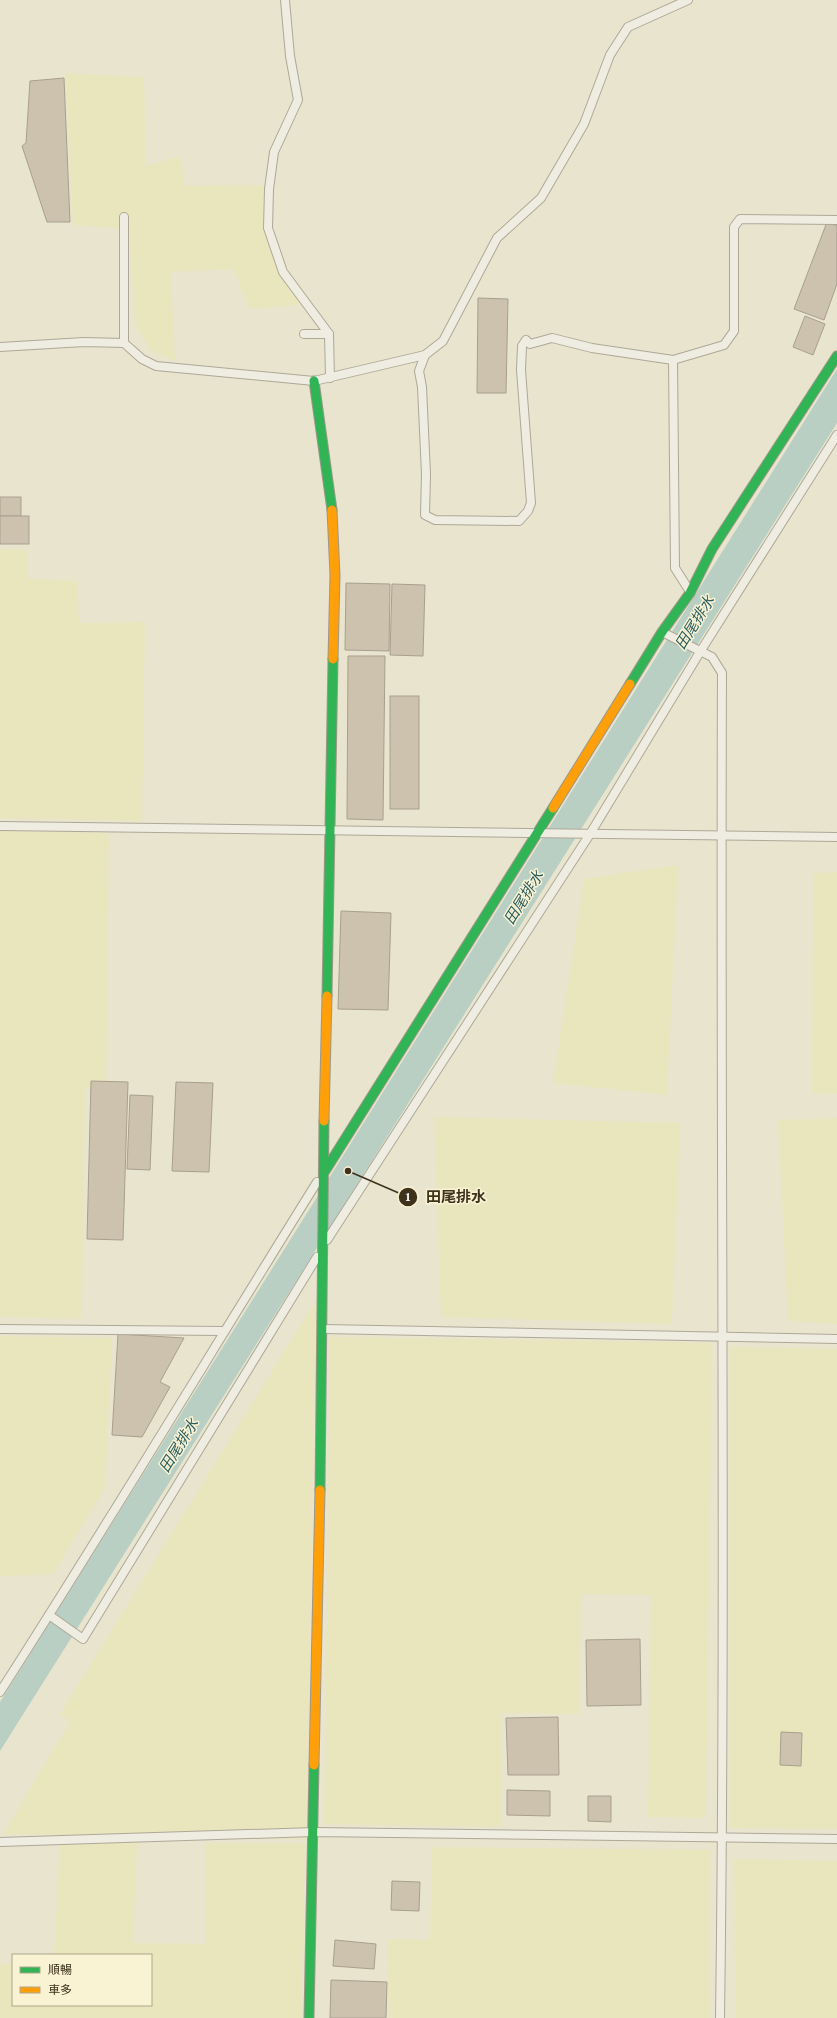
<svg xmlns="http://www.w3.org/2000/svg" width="837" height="2018" font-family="'PT Serif','Noto Sans TC',serif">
	<rect width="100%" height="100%" fill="#e8e4ce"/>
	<g fill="#e9e6be">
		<polygon points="65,73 144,77 146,166 180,156 185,186 271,185 266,239 300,305 250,309 233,269 171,272 175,361 150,350 135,323 129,229 73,225"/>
		<polygon points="0,549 28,550 28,578 77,581 79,623 145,622 142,821 0,818"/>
		<polygon points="0,831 109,833 106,1088 85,1088 82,1319 0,1317"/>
		<polygon points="678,865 667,1095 553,1083 584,879"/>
		<polygon points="837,872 837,1094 812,1093 813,873"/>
		<polygon points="434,1117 680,1123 672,1324 441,1317"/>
		<polygon points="837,1118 837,1324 788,1321 778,1120"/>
		<polygon points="316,1300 306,1839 3,1834 70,1722 60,1714"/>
		<polygon points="0,1336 112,1338 105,1488 53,1574 0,1576"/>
		<polygon points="330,1337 712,1343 706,1818 648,1817 651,1595 581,1594 579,1714 502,1713 501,1827 324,1824"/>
		<polygon points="730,1347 837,1349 837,1829 730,1828"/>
		<polygon points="60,1841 137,1842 133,1943 206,1944 205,1843 305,1843 301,2018 0,2018 0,1964 13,1964 13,2005 151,2005 151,1955 54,1955"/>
		<polygon points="432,1847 710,1850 709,2018 389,2018 387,1939 430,1940"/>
		<polygon points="734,1859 837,1861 837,2018 735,2018"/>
	</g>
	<polygon fill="#bacfc4" points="837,369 837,423 0,1751 0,1702"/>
	<g fill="#ccc2ae" stroke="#a99f8d">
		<polygon points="64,78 70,222 47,222 22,146 26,143 30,81"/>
		<polygon points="827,222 837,226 837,284 824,320 794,309"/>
		<polygon points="478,298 508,299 506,393 477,393"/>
		<polygon points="805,316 825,324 813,355 793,347"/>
		<rect x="0" y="497" width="21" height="19"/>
		<rect x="0" y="516" width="29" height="28"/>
		<polygon points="346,583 390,584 389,651 345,650"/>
		<polygon points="392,584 425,585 423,656 390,655"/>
		<polygon points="348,656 385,656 383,820 347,819"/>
		<rect x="390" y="696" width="29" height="113"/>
		<polygon points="341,911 391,913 388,1010 338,1009"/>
		<polygon points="91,1081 128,1082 123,1240 87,1239"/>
		<polygon points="176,1082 213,1083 209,1172 172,1171"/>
		<polygon points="130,1095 153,1096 150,1170 127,1169"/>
		<polygon points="118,1334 184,1338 160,1382 170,1387 142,1437 112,1435"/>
		<polygon points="640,1639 641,1705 587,1706 586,1640"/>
		<polygon points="558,1717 559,1775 508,1775 506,1718"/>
		<polygon points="781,1732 802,1733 801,1766 780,1765"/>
		<polygon points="507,1790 550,1791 550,1816 507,1815"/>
		<polygon points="588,1796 611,1796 611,1822 588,1821"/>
		<polygon points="392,1881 420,1882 419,1911 391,1910"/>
		<polygon points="335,1940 376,1944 374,1969 333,1966"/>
		<polygon points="331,1980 387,1982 386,2018 330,2018"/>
	</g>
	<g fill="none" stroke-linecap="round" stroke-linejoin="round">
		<g stroke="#aea897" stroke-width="10">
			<g id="lane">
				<polyline points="285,0 290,56 298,100 274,152 269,189 268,228 283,272 329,334 330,378"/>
				<polyline points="124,217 124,343"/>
				<polyline points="304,334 329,334"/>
				<polyline points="0,347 84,342 124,343 142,359 156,366 314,381 425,355 443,341 497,238 541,198 584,124 610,55 628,27 688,0"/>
				<polyline points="425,355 419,371 422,387 426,474 425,515 435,520 519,521 528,511 531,503 521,370 522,346 526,340 530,344 552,338 592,348 673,360 724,345 734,331 734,227 740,219 837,220"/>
				<polyline points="673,360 675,568 689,590"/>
				<path d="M662 632 712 657 722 673C720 1121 726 1570 720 2018"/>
				<polyline points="0,826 837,837"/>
				<polyline points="327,1240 590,834 700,652 837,435"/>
				<polyline points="0,1329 224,1331"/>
				<polyline points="324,1329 837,1339"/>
				<polyline points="49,1615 83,1639 317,1257"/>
				<path d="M0 1692C108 1524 211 1352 317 1182"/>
				<polyline points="0,1842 314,1832 837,1839"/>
			</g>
		</g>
		<g stroke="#9d9887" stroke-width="11">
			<g id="fast">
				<polyline points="314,381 332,510"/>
				<polyline points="630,684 662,632 690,593 712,549 837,356"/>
				<polyline points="327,996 333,659"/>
				<polyline points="325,1171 553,808"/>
				<polyline points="320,1490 324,1121"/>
				<polyline points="309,2018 314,1765"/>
			</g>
		</g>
		<g stroke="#9d9887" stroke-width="11">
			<g id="slow">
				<polyline points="332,510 335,575 333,659"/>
				<polyline points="553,808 630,684"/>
				<polyline points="324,1121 327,996"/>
				<polyline points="314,1765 320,1490"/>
			</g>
		</g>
		<use href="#lane" stroke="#efece1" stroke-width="8"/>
		<use href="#fast" stroke="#30b455" stroke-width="9"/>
		<use href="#slow" stroke="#ff9f0a" stroke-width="9"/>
	</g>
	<g text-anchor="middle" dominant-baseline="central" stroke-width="3" stroke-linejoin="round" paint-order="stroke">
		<g font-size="15" font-style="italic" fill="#2b5d60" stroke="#f9f3d4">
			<text transform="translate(694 622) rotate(-58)">田尾排水</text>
			<text transform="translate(523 897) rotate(-58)">田尾排水</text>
			<text transform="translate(178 1445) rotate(-58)">田尾排水</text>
		</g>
	</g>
	<path fill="none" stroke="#3f321d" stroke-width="1.5" d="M348 1171L408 1197"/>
	<g fill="#3f321d" stroke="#f9f3d4" stroke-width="1.5">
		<circle cx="348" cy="1171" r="4"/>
		<circle cx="408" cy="1197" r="10"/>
	</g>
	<g font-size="12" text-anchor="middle" font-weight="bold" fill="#fff">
		<text x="408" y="1201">1</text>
	</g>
	<g font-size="15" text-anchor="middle" font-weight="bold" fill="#3f321d" stroke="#f9f3d4" stroke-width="3" stroke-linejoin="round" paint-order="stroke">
		<text x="456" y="1202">田尾排水</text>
	</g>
	<rect x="12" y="1954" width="140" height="52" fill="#f9f3d4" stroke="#afa68b"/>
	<rect x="20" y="1967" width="20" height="6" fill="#30b455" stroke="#afa68b"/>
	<text x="48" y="1974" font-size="12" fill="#3f321d">順暢</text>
	<rect x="20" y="1987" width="20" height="6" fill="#ff9f0a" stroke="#afa68b"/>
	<text x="48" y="1994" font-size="12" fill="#3f321d">車多</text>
</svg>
